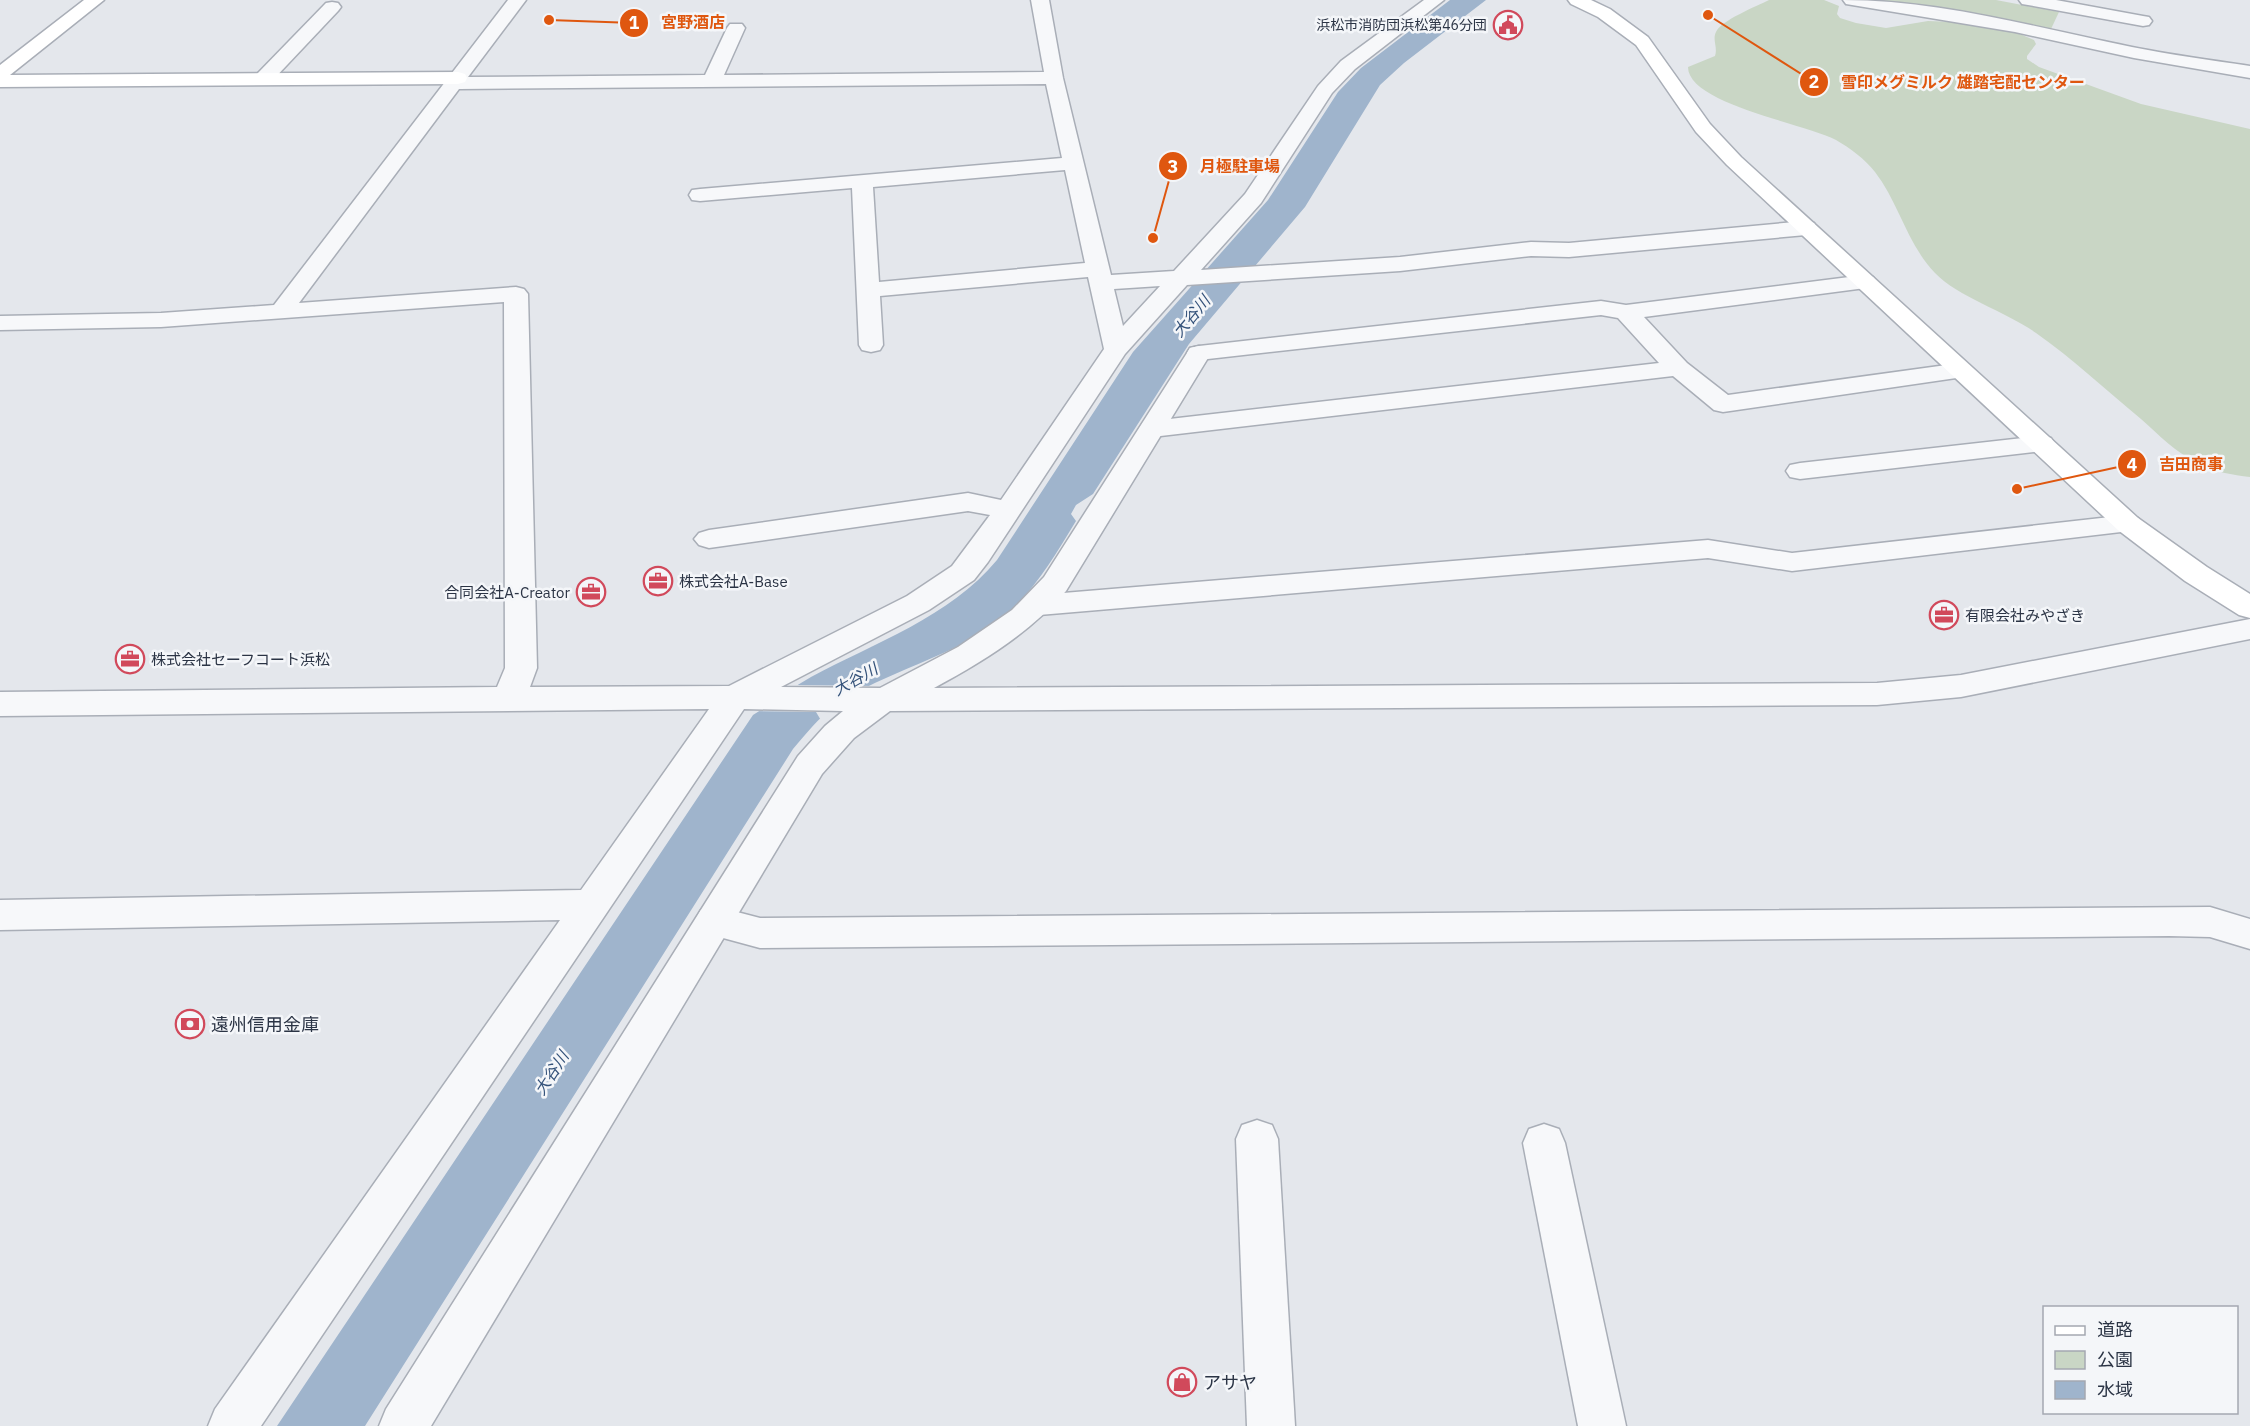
<svg xmlns="http://www.w3.org/2000/svg" width="2250" height="1426" font-family="'IBM Plex Sans','Noto Sans JP',sans-serif">
	<rect width="100%" height="100%" fill="#e4e7ec"/>
	<g fill="#c9d6c5">
		<path d="M1769 0H1824L1839 6 1837 14 1840 18 1856 23 1886 28 1928 21 1954 22 2015 32 2034 40 2036 44 2027 56V59L2039 67 2141 104 2250 129V477C2233 475 2214 472 2198 463 2176 453 2158 434 2141 419 2106 390 2073 359 2036 333 2007 312 1958 297 1935 273 1907 244 1899 203 1875 172 1865 159 1850 148 1836 140 1806 124 1688 104 1688 67L1715 56C1718 47 1712 40 1716 32 1720 21 1757 6 1769 0Z"/>
		<polygon points="1878,0 1996,0 2059,12 2051,29"/>
	</g>
	<path fill="#9fb4cc" d="M1450 0H1486L1404 63 1380 85 1305 207 1189 344 1093 494 1076 505 1071 514 1076 521C1054 557 1034 592 1001 619 951 659 886 670 835 706 819 717 806 734 793 749L365 1426H277L753 715C772 703 791 688 811 677 874 643 950 617 997 560L1133 352 1268 200 1338 92 1361 68Z"/>
	<polygon fill="#e4e7ec" points="794,685 878,686 836,709 822,722 816,712 753,711"/>
	<g fill="none" stroke-linecap="round" stroke-linejoin="round">
		<g stroke="#a9aeb7" stroke-width="3">
			<g id="lane">
				<polygon points="1865,275 1873,277 1877,282 1873,287 1644,317 1687,363 1728,395 1961,363 1970,366 1974,371 1970,376 1723,412 1714,410 1673,376 1152,437 1143,435 1139,429 1143,423 1152,421 1659,363 1618,318 1601,315 1199,360 1190,358 1187,353 1190,348 1199,346 1601,301 1626,305"/>
				<polygon points="2041,436 2051,438 2055,444 2051,450 1800,479 1790,477 1786,471 1790,465 1800,463"/>
				<polygon points="2128,515 2138,518 2142,524 2138,530 1792,571 1708,558 1039,615 1028,612 1024,605 1028,598 1039,595 1708,540 1792,553"/>
				<polygon points="714,906 760,918 2210,907 2250,919 2250,949 2210,937 2169,936 760,948 701,932 695,921 701,910"/>
			</g>
		</g>
		<g stroke="#a9aeb7" stroke-width="3">
			<g id="street">
				<path d="M508 0H526L468 77 705 75 727 28 730 24H742L745 28 724 75 1044 72 1031 0H1049L1063 78 1111 275 1174 271 1245 194 1318 86 1341 61 1424 0H1444L1355 69 1332 93 1261 203 1201 270 1400 257 1531 242 1569 243 1806 221 1814 223 1817 228 1814 233 1806 235 1569 257 1531 256 1400 271 1187 285 1125 354 988 562 974 580 929 610 781 687 880 688 958 647 1012 610 1044 577 1187 353 1190 348 1199 346 1208 348 1211 353 1066 591C1028 634 984 661 934 688L1877 683 1961 675 2250 619V639L1961 697 1877 705 890 711 854 738 822 774 431 1426H379L386 1409 798 756 825 726 843 711 744 709 261 1426H208L215 1409 560 920 0 930V900L581 890 709 709 0 716V692L497 687 505 668 504 302 161 327 0 330V316L161 313 274 305ZM1046 84 1062 158 700 189 692 190 689 195 692 200 700 201 852 188 859 345 862 350 871 352 880 350 883 345 880 296 1088 277 1104 349 1001 500 968 493 709 530 699 533 694 539 699 545 709 548 968 511 990 515 952 566 907 596 729 686 530 687 537 668 528 294 524 289 516 287 299 303 459 89ZM1065 170 1085 263 879 282 873 187ZM1160 286 1123 326 1114 289Z"/>
				<path d="M1843 0C1941 0 2037 28 2132 47 2171 55 2211 60 2250 66V78L2134 58 2015 32 1852 5 1846 4Z"/>
				<polygon points="2019,0 2056,0 2143,16 2149,17 2152,21 2149,25 2143,26 2028,5 2022,4"/>
				<polygon points="332,2 338,3 341,7 338,11 270,83 256,83 254,79 256,75 326,3"/>
				<polygon points="1257,1120 1272,1125 1278,1139 1295,1426 1247,1426 1236,1139 1242,1125"/>
				<polygon points="1544,1124 1559,1129 1565,1143 1626,1426 1578,1426 1523,1143 1529,1129"/>
			</g>
		</g>
		<g stroke="#a9aeb7" stroke-width="3">
			<g id="secondary">
				<polygon points="84,0 104,0 10,75 458,72 465,74 467,78 465,82 458,84 0,87 0,65"/>
				<polygon points="1568,0 1591,0 1610,9 1648,37 1710,124 1741,157 2138,518 2207,567 2250,594 2250,618 2239,615 2185,581 2118,530 1727,165 1696,132 1636,45 1598,17 1571,4"/>
			</g>
		</g>
		<use href="#lane" fill="#f7f8fa" fill-rule="evenodd"/>
		<use href="#street" fill="#f7f8fa" fill-rule="evenodd"/>
		<use href="#secondary" fill="#fff" fill-rule="evenodd"/>
	</g>
	<defs>
		<g id="civic-ring" transform="scale(1.5)"><circle r="9.5" fill="#f4f6f9" stroke="#d1495b" stroke-width="1.5"/><path d="M-.6-6.5H3V-4.5H.6V-3L4-1V1h2V6H-6V1h2V-1L-.6-3ZM-1.2 2.5V6h2.4V2.5Z" fill="#d1495b"/></g>
		<g id="office-ring" transform="scale(1.5)"><circle r="9.5" fill="#f4f6f9" stroke="#d1495b" stroke-width="1.5"/><path d="M-6-3h4V-5.5h4V-3h4V5H-6ZM-1-4.5V-3h2v-1.5ZM-6 0V1H6V0Z" fill="#d1495b"/></g>
		<g id="bank-ring" transform="scale(1.5)"><circle r="9.5" fill="#f4f6f9" stroke="#d1495b" stroke-width="1.5"/><path d="M-6-4H6V4H-6ZM0-2.3a2.3 2.3 0 1 0 0 4.6a2.3 2.3 0 1 0 0-4.6Z" fill="#d1495b"/></g>
		<g id="shop-ring" transform="scale(1.5)"><circle r="9.5" fill="#f4f6f9" stroke="#d1495b" stroke-width="1.5"/><path d="M-5-2.5h2.3a2.7 3.5 0 0 1 5.4 0H5L5.5 6h-11ZM-1.5-2.5h3a1.5 2.3 0 0 0-3 0Z" fill="#d1495b"/></g>
	</defs>
	<g fill-rule="evenodd">
		<use href="#civic-ring" x="1508" y="25"/>
		<use href="#office-ring" x="658" y="581"/>
		<use href="#office-ring" x="591" y="592"/>
		<use href="#office-ring" x="1944" y="615"/>
		<use href="#office-ring" x="130" y="659"/>
		<use href="#bank-ring" x="190" y="1024"/>
		<use href="#shop-ring" x="1182" y="1382"/>
	</g>
	<g text-anchor="middle" dominant-baseline="central" stroke-width="5" stroke-linejoin="round" paint-order="stroke">
		<g font-size="14" fill="#2b3445" stroke="#f4f6f9" text-anchor="end">
			<text x="1487" y="25">浜松市消防団浜松第46分団</text>
		</g>
		<g font-size="15" fill="#2b3445" stroke="#f4f6f9" text-anchor="start">
			<text x="679" y="581">株式会社A-Base</text>
			<text x="570" y="592" text-anchor="end">合同会社A-Creator</text>
			<text x="1965" y="615">有限会社みやざき</text>
			<text x="151" y="659">株式会社セーフコート浜松</text>
		</g>
		<g font-size="16" font-style="italic" fill="#34527a" stroke="#f4f6f9">
			<text transform="translate(1191 316) rotate(-50)">大谷川</text>
			<text transform="translate(855 679) rotate(-29)">大谷川</text>
			<text transform="translate(551 1073) rotate(-57)">大谷川</text>
		</g>
		<g font-size="18" fill="#2b3445" stroke="#f4f6f9" text-anchor="start">
			<text x="211" y="1024">遠州信用金庫</text>
			<text x="1203" y="1382">アサヤ</text>
		</g>
	</g>
	<path fill="none" stroke="#df570f" stroke-width="2" d="M549 20L634 23M1708 15L1814 82M1153 238L1173 166M2017 489L2132 464"/>
	<g fill="#df570f" stroke="#f4f6f9" stroke-width="2">
		<circle cx="549" cy="20" r="6"/>
		<circle cx="1708" cy="15" r="6"/>
		<circle cx="1153" cy="238" r="6"/>
		<circle cx="2017" cy="489" r="6"/>
		<circle cx="634" cy="23" r="15"/>
		<circle cx="1814" cy="82" r="15"/>
		<circle cx="1173" cy="166" r="15"/>
		<circle cx="2132" cy="464" r="15"/>
	</g>
	<g font-size="18" text-anchor="middle" font-weight="bold" fill="#fff">
		<text x="634" y="29">1</text>
		<text x="1814" y="88">2</text>
		<text x="1173" y="173">3</text>
		<text x="2132" y="471">4</text>
	</g>
	<g font-size="16" text-anchor="middle" font-weight="bold" fill="#df570f" stroke="#f4f6f9" stroke-width="5" stroke-linejoin="round" paint-order="stroke">
		<text x="693" y="28">宮野酒店</text>
		<text x="1963" y="88">雪印メグミルク 雄踏宅配センター</text>
		<text x="1240" y="172">月極駐車場</text>
		<text x="2191" y="470">吉田商事</text>
	</g>
	<rect x="2043" y="1306" width="195" height="108" fill="#f4f6f9" stroke="#a4a8b1" stroke-width="1.5"/>
	<rect x="2055" y="1326" width="30" height="9" fill="#ffffff" stroke="#a4a8b1" stroke-width="1.5"/>
	<text x="2097" y="1336" font-size="18" fill="#2b3445">道路</text>
	<rect x="2055" y="1351" width="30" height="18" fill="#c9d6c5" stroke="#a4a8b1" stroke-width="1.5"/>
	<text x="2097" y="1366" font-size="18" fill="#2b3445">公園</text>
	<rect x="2055" y="1381" width="30" height="18" fill="#9fb4cc" stroke="#a4a8b1" stroke-width="1.5"/>
	<text x="2097" y="1396" font-size="18" fill="#2b3445">水域</text>
</svg>
